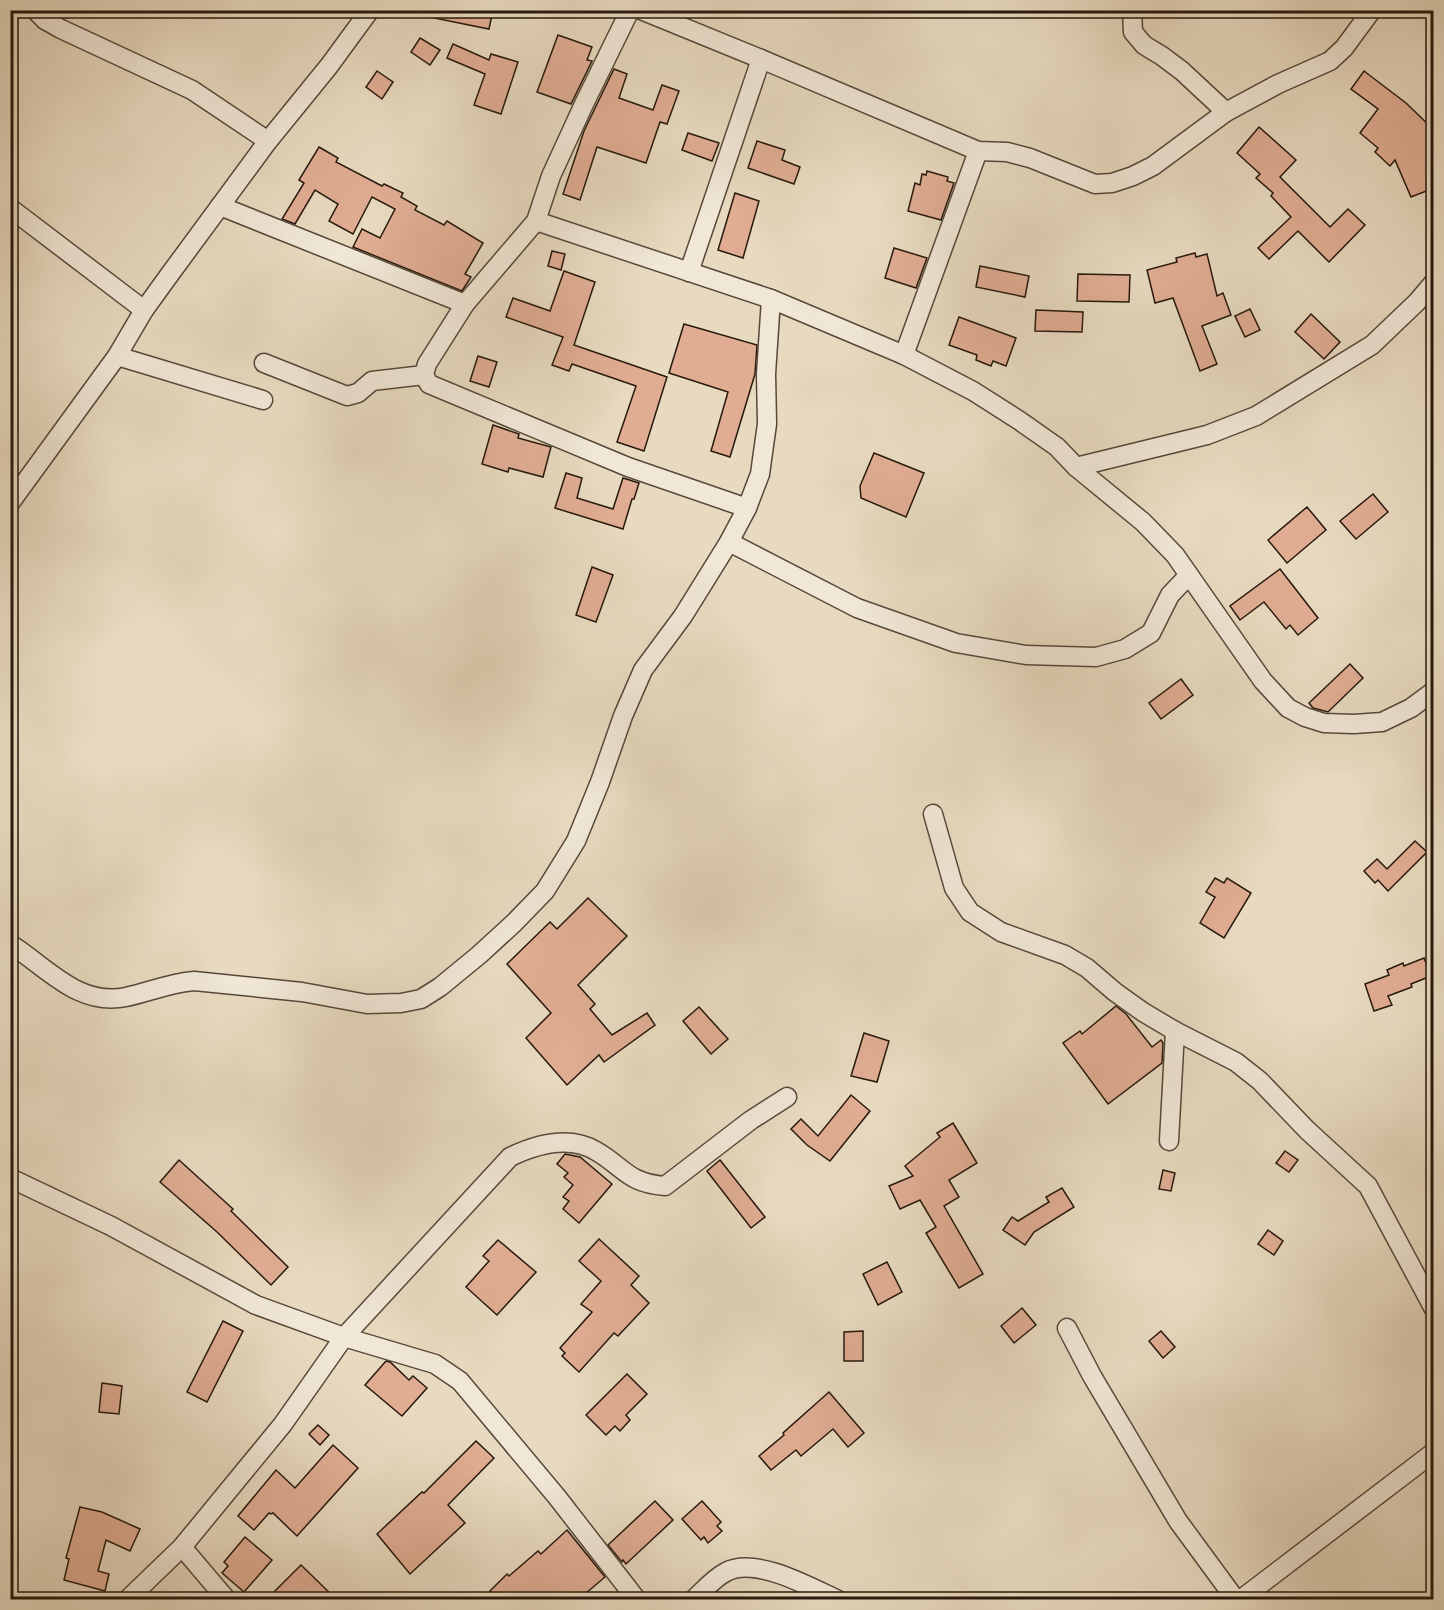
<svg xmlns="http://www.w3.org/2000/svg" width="1444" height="1610" font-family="'IM FELL English',serif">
	<rect width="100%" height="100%" fill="#e8dac0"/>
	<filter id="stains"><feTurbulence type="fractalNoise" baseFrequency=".00333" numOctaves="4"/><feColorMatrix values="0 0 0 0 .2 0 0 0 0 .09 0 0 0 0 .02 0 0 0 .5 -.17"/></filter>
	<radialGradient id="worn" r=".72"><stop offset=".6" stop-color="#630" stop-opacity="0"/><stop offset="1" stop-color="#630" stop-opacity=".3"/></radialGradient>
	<g fill="#e0ad93" stroke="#27180d" stroke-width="1.5">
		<polygon points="430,10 493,10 489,29 429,17"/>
		<polygon points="558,35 592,47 587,60 592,61 571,104 537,92"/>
		<polygon points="420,38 440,50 430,65 411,52"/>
		<polygon points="453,44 489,60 491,54 518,62 501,114 474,105 485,74 447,58"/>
		<polygon points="614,69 627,74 619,98 653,110 662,85 679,91 667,124 660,122 646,163 597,147 580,200 563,194 584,131"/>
		<polygon points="377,71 393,82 382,99 366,87"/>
		<polygon points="1364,71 1406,103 1434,130 1434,188 1411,197 1395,160 1390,166 1375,152 1378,148 1360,133 1378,109 1351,89"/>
		<polygon points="1259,127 1296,160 1280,177 1330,227 1348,209 1365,225 1329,262 1298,231 1269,259 1258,248 1291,217 1271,196 1273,193 1256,178 1260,174 1237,153"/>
		<polygon points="688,133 719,143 712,161 682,150"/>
		<polygon points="757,141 785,150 782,160 800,167 794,184 748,168"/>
		<polygon points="319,147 338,158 336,162 382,186 384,184 403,193 401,197 417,206 415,210 444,225 447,221 483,243 465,274 471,277 462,291 353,247 362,229 380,238 395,209 372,197 353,234 329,221 338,204 315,190 295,224 282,219 304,183 299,180"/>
		<polygon points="927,171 948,177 947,181 954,183 941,220 908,211 915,183 920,185 922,174 926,175"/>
		<polygon points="735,193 759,201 743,258 718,250"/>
		<polygon points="894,248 927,258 916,288 885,278"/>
		<polygon points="552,251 565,254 561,270 548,266"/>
		<polygon points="1195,253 1196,257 1207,254 1217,296 1223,293 1231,315 1202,326 1217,364 1200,371 1173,298 1155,303 1147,270 1177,262 1176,258"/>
		<polygon points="980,266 1029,276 1025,297 976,287"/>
		<polygon points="564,271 595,282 574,345 667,377 644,451 617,442 636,386 572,364 569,371 552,365 563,337 506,317 513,298 550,311"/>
		<polygon points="1078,274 1130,275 1129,302 1077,301"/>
		<polygon points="1250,309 1260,330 1245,337 1235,316"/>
		<polygon points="1036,310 1083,312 1082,332 1035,331"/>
		<polygon points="1311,314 1340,342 1324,359 1295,332"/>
		<polygon points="959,317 1016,338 1006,366 993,361 991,366 976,360 977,355 949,345"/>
		<polygon points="684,324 757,345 755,374 730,457 711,451 728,392 669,373"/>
		<polygon points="478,356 497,362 489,387 470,381"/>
		<polygon points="493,425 519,434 518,438 551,447 543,477 509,468 508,472 482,464"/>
		<polygon points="874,453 924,473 906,517 861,498 860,486"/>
		<polygon points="566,473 582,478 577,498 613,509 623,478 639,483 634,499 632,499 623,529 555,508"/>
		<polygon points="1373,494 1388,512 1356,539 1340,521"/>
		<polygon points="1307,507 1326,530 1287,563 1268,540"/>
		<polygon points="592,567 613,575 596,622 576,615"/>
		<polygon points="1280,569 1318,618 1298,635 1290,625 1286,629 1264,602 1240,620 1230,606"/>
		<polygon points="1350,664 1363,678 1328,712 1313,708 1309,703"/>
		<polygon points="1181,679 1193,695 1161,719 1149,703"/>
		<polygon points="1415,841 1427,852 1388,891 1378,880 1375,883 1364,871 1377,859 1387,869"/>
		<polygon points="1215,878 1224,883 1227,878 1251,893 1224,938 1200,923 1215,897 1206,892"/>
		<polygon points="588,898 627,936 578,985 595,1004 590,1009 612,1035 647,1013 655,1025 604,1062 599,1055 567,1085 526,1038 551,1013 507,964 550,922 557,929"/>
		<polygon points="1424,958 1431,976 1411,984 1412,987 1388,996 1392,1005 1374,1011 1365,984 1389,975 1387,970 1403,963 1404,966"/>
		<polygon points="1116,1006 1126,1014 1152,1047 1161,1040 1163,1043 1162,1063 1108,1104 1063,1043 1080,1031 1082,1034"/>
		<polygon points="699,1007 728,1039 711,1054 683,1021"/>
		<polygon points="864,1033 889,1041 877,1082 851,1076"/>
		<polygon points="851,1095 870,1111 830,1161 807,1145 791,1129 801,1119 818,1136"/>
		<polygon points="953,1123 977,1163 949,1180 959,1197 944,1206 983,1274 959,1288 926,1233 936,1227 920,1200 900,1209 889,1186 913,1176 905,1166 940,1137 937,1133"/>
		<polygon points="1285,1151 1298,1160 1289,1172 1276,1163"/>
		<polygon points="565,1154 580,1157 612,1184 579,1223 563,1209 569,1201 563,1197 573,1185 564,1177 568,1173 557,1164"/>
		<polygon points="179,1160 233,1209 231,1211 288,1267 271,1285 217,1232 160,1182"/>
		<polygon points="720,1160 765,1217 751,1228 707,1171"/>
		<polygon points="1163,1170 1175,1173 1171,1191 1159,1189"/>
		<polygon points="1062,1188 1074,1207 1034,1232 1025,1245 1003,1230 1012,1217 1018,1221 1049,1202 1046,1197"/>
		<polygon points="1268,1230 1283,1241 1274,1255 1258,1244"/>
		<polygon points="599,1239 639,1276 631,1285 649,1303 618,1336 614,1333 579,1372 562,1356 565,1353 560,1348 592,1312 581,1304 601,1281 579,1261"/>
		<polygon points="498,1240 536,1272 497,1315 466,1287 489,1261 483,1256"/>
		<polygon points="887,1262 902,1292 878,1305 863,1274"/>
		<polygon points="1022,1308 1036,1325 1014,1343 1001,1326"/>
		<polygon points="223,1321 243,1331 207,1402 187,1392"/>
		<polygon points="863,1331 863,1361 844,1361 844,1332"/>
		<polygon points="1161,1331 1175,1347 1163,1358 1149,1341"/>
		<polygon points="386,1361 390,1362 409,1380 413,1376 427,1388 402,1416 365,1385"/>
		<polygon points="627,1374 647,1394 626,1415 630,1420 620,1431 615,1426 606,1435 586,1415"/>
		<polygon points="102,1383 122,1386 119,1414 99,1412"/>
		<polygon points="829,1392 864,1433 848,1447 833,1429 801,1456 796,1450 771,1470 759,1456 784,1435 783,1433"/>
		<polygon points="318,1425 329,1435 320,1445 309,1434"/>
		<polygon points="476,1441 494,1458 448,1505 465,1523 410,1574 377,1534 422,1492 424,1493"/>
		<polygon points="333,1445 358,1468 297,1536 273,1513 271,1514 269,1513 254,1530 238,1516 276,1470 295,1488"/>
		<polygon points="655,1501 673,1520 626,1564 623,1560 622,1562 608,1545"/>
		<polygon points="702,1501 721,1522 717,1526 722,1531 708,1543 704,1537 701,1540 682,1519"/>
		<polygon points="80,1507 102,1512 140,1529 130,1551 106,1540 98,1571 109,1574 105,1591 64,1580 69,1559 66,1558"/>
		<polygon points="567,1530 605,1577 579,1599 498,1599 490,1591 507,1574 509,1576 538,1551 541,1554"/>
		<polygon points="245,1537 272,1560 244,1592 222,1573 228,1566 224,1562"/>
		<polygon points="301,1565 336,1599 267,1599"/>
	</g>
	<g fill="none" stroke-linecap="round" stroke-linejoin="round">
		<g stroke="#57483a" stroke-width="21">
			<g id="minor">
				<polyline points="35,10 45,20 61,29 192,90 268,141"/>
				<polyline points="630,10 584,104 551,176 536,221 465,304 427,364 424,375 429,384 628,467 747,508"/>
				<polyline points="641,10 761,59 978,151 1007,152 1030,158 1095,184 1112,183 1133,176 1153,166 1226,112 1278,84 1330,61 1344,48 1372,10"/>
				<polyline points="1132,10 1133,32 1144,45 1162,56 1182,71 1226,112"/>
				<polyline points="220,206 465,304"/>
				<polyline points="10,208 144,310"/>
				<polyline points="536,221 771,299 904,355 973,391 1020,421 1057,447 1076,467 1143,522 1175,555 1263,681 1288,708 1305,717 1324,723 1354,724 1382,722 1411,708 1434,691"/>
				<polyline points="689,272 761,59"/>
				<polyline points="904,355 978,151"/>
				<polyline points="117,356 263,400"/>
				<polyline points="264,363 347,396 358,393 372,381 424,375"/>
				<polyline points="1076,467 1207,435 1256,416 1372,345 1417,302 1434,282"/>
				<polyline points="10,503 117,356 144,310 170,274 268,141 329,66 370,10"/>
				<polyline points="729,542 857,608 956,643 1026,655 1096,657 1125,649 1151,633 1170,595 1189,575"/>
				<polyline points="933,814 954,888 970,912 1001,932 1065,955 1087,968 1115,992 1143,1012 1175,1031 1236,1062 1260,1081 1307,1130 1368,1186 1434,1309"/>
				<path d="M10 944C47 967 78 1007 126 997 149 992 170 983 194 981L302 992 367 1004 401 1003 421 999 440 987 479 955 514 923 545 891 576 841 600 782 623 716 643 670 683 616 729 542 747 508 760 474 767 424 766 374 771 299"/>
				<polyline points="1169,1141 1175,1031"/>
				<polyline points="10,1178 111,1226 256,1305 344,1337 435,1364 460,1381 557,1497 637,1600"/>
				<polyline points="1067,1328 1092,1376 1178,1521 1236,1600"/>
				<polyline points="182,1547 227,1600"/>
				<path d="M127 1600 182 1547 283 1424 344 1337 510 1157C535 1145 569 1135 596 1151 624 1167 627 1183 665 1186L751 1120 787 1097"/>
				<path d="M693 1600C703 1591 714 1578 726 1572 755 1556 810 1587 838 1600"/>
				<polyline points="1240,1600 1434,1452"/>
			</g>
		</g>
		<use href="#minor" stroke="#f0e7d6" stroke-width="18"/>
	</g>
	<rect width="1444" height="1610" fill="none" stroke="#e8dac0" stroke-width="36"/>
	<rect x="12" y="12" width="1420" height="1586" fill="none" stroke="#27180d" stroke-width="3"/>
	<rect x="18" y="18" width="1408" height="1574" fill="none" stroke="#27180d" stroke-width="1.5"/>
	<rect width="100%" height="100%" filter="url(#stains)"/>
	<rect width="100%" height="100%" fill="url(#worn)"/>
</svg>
